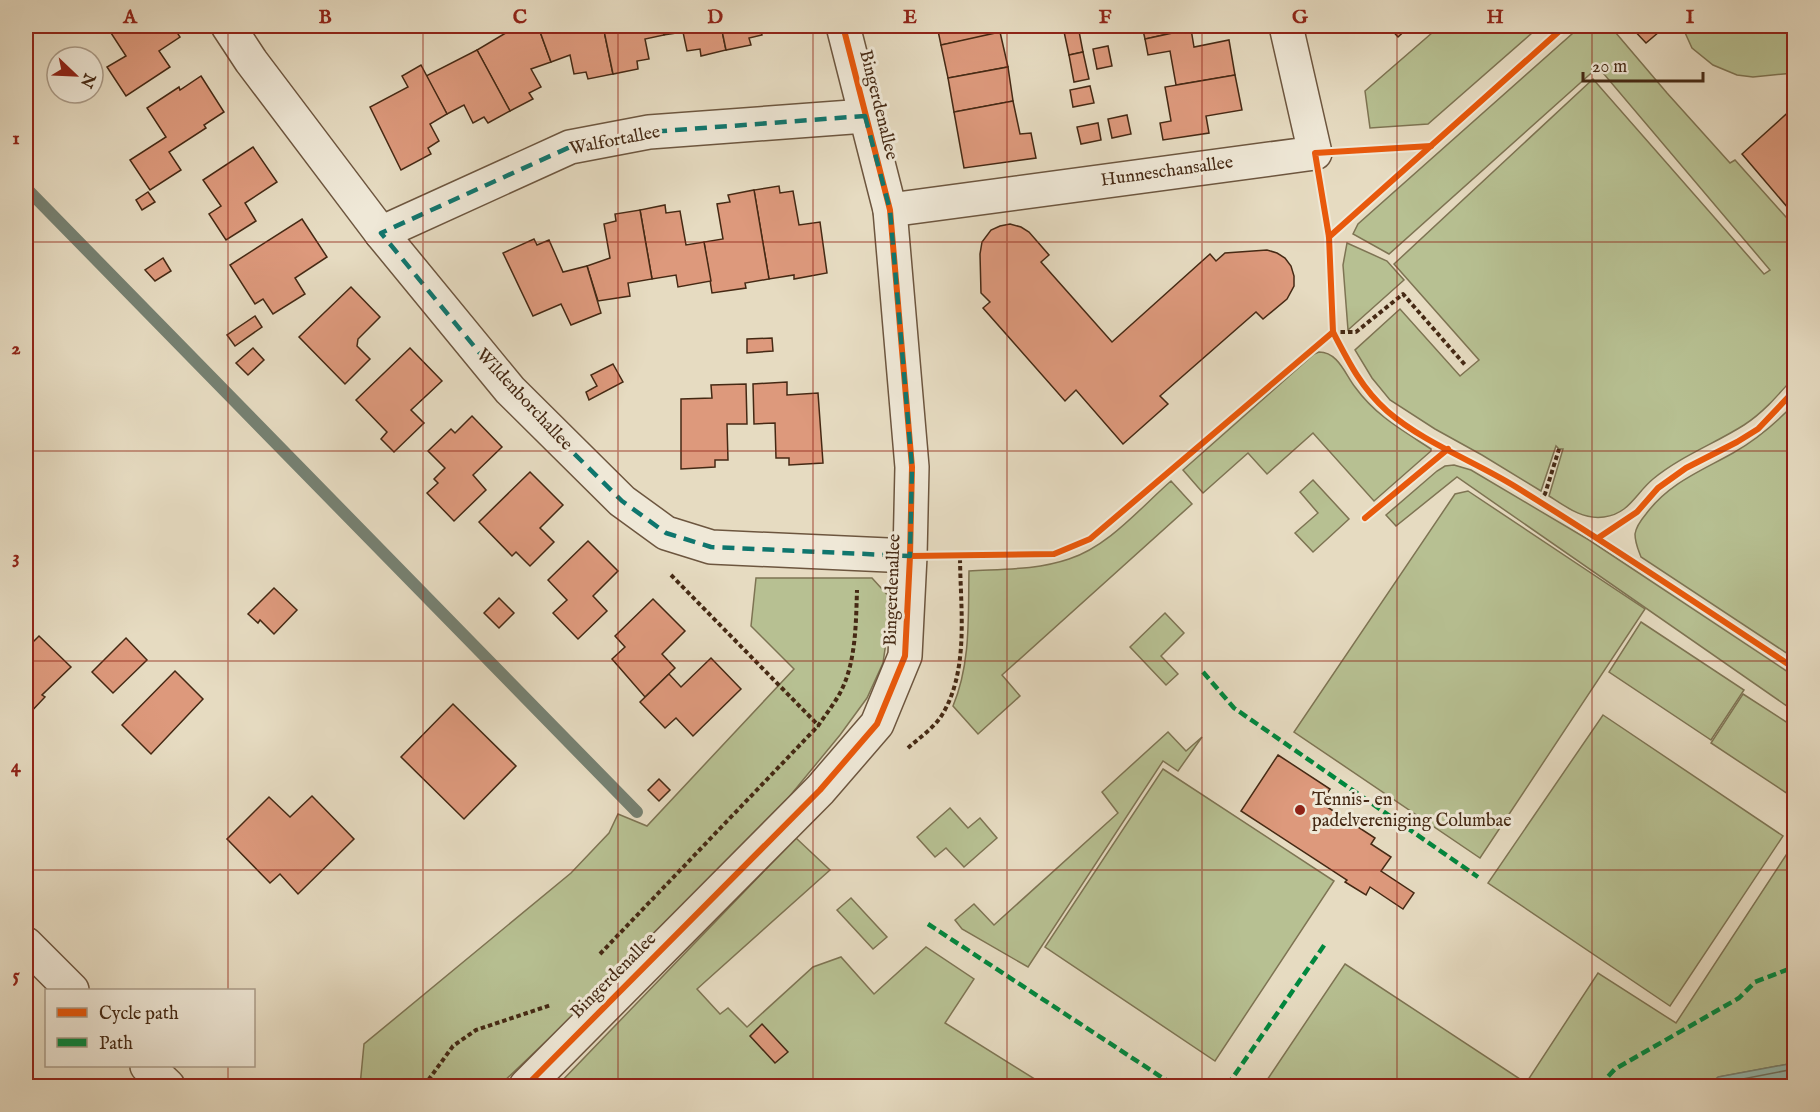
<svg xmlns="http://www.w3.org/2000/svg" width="1820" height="1112" font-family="'IM FELL English',serif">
	<rect width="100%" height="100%" fill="#e6dbc1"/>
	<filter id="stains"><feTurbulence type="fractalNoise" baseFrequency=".00333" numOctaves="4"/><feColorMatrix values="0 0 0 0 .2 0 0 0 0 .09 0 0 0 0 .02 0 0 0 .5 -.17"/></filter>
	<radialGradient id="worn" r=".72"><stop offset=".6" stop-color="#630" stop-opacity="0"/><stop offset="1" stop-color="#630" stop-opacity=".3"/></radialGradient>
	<g fill="#b7c092" stroke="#7e7453" stroke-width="1.5">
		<polygon points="1440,26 1540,26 1428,124 1370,128 1365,91"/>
		<path d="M1581 26H1610L1667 93 1730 163 1735 160 1794 226V377C1779 394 1764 412 1744 425 1714 444 1681 456 1653 479 1636 493 1629 514 1604 517 1583 520 1566 507 1549 496L1563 449H1559L1556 446 1541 491 1482 455 1435 429 1390 400 1372 378 1355 350 1400 309 1460 376 1479 360 1394 264 1593 79 1764 274 1770 270 1598 67 1389 254 1353 234 1358 224Z"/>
		<polygon points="1682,26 1794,26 1794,73 1753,77 1737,75 1713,65 1692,48"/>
		<polygon points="1347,243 1387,261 1404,280 1348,330 1343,265"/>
		<path d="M1319 352C1338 352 1345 374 1355 387 1376 416 1402 430 1431 449V451L1374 501 1313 433 1267 474 1248 453 1203 493 1183 470 1314 354Z"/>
		<path d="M1794 404V658L1641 557C1638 549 1635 543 1635 534 1636 527 1641 520 1646 514 1669 483 1701 471 1733 453 1756 440 1776 423 1794 404Z"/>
		<polygon points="1454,465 1471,470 1589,540 1794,676 1794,711 1457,477 1396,526 1386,515 1437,471 1445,466"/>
		<polygon points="1313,480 1349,519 1313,552 1295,533 1318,513 1300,492"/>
		<path d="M1171 481 1192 504 1002 675 1020 696 978 734 953 706C971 663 968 617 969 571 1002 569 1037 570 1069 559 1109 546 1140 508 1171 481Z"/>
		<polygon points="1468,491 1645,609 1480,858 1294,732 1455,494"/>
		<polygon points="756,578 872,578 892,600 883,663 867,698 840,735 789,797 641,951 499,1086 360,1086 364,1044 571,873 609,833 618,814 647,826 794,669 751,626"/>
		<polygon points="1165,613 1184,633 1161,656 1178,674 1166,685 1130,647"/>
		<polygon points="1641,622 1744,690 1711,740 1609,672"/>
		<polygon points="1743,694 1794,727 1794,798 1711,743"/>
		<polygon points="1603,715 1783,836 1670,1006 1488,883"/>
		<polygon points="1168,732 1186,751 1202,737 1178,771 1163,761 1028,967 962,929 955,920 974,904 994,925 1118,813 1102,792"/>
		<polygon points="1163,769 1334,881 1215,1061 1045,947"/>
		<polygon points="950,808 968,828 980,818 997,838 964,867 946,848 935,857 917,837"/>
		<polygon points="796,838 830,870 697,989 720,1014 728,1008 747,1027 813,967 841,957 874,994 926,947 974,979 945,1023 1046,1086 557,1086"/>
		<polygon points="1794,843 1794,1063 1719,1077 1708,1086 1524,1086 1598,973 1676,1023"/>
		<polygon points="851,898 887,937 873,949 837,910"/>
		<polygon points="1345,964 1523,1081 1520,1086 1263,1086"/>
	</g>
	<polygon fill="#96bbb1" stroke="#768172" stroke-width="1.5" points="1794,1063 1794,1086 1708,1086 1718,1077"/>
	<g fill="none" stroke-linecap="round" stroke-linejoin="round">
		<polyline stroke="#6e7262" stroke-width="1.5" points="1717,1086 1722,1083 1794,1069"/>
		<polyline stroke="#768172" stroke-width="12" points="26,188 637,812"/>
	</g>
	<g fill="#dd997c" stroke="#452914" stroke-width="1.5">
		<polygon points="122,26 173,26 180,37 159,51 170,67 126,96 107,67 126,56 111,33"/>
		<polygon points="524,26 538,26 551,62 531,69 541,87 529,93 533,99 510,111 477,50 509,31"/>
		<polygon points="538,26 603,26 613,74 588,79 586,72 574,74 570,55 551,62"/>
		<polygon points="603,26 662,26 664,35 645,39 649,59 637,61 638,69 613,74"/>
		<polygon points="662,26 721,26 726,50 701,56 700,49 687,51 683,32 664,35"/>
		<polygon points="721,26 760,26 762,35 749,38 751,45 726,50"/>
		<polygon points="937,26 1011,26 1012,31 941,45"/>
		<polygon points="1078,26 1083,52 1069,55 1063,27"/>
		<polygon points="1142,26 1190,26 1191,29 1145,39"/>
		<polygon points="1388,26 1410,26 1398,37"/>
		<polygon points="1630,26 1666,26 1646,43"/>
		<polygon points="1191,29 1194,47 1229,40 1235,75 1176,85 1170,51 1148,55 1145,39"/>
		<polygon points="1000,32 1008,67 948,78 941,45"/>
		<polygon points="1108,46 1112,66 1097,69 1093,49"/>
		<polygon points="477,50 510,111 488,123 484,117 473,123 464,105 447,114 426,76"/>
		<polygon points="1083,52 1089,79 1074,82 1069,55"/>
		<polygon points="421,65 447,114 430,124 439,141 428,148 431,154 401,170 370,107 408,87 402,76"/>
		<polygon points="1008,67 1013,101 954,112 948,78"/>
		<polygon points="1235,75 1242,110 1206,116 1209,133 1163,140 1160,123 1171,121 1165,87"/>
		<polygon points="201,76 224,112 204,125 206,128 169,152 181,170 150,190 130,160 166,137 147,108 179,87 180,90"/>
		<polygon points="1090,86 1094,103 1073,107 1070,90"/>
		<polygon points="1013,101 1020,134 1031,133 1036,158 964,168 954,112"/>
		<polygon points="1794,107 1794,215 1742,154"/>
		<polygon points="26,111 33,125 26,129"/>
		<polygon points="1127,115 1131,134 1112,138 1108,119"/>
		<polygon points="1098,123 1101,140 1081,144 1077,127"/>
		<polygon points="253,147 277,182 245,203 256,221 226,240 209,214 221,206 203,180"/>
		<polygon points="779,186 780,193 793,191 799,225 820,222 827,273 794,279 794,275 769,279 754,190"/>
		<polygon points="754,190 769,279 745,283 746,288 712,293 704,242 723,239 717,204 730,202 728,195"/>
		<polygon points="148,192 155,202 142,210 136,200"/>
		<polygon points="665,205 666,213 680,211 686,245 704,242 711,281 678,287 676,275 652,279 640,210"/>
		<polygon points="640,210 652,279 628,283 630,296 598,301 587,266 610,258 604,224 616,221 615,214"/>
		<polygon points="302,219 327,257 295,278 305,294 273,314 263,299 255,304 230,265"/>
		<polygon points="1010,224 1021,227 1029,232 1049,255 1041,262 1112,342 1210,254 1216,261 1225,253 1267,250 1277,253 1285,258 1291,266 1294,276 1294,286 1287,299 1263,319 1256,312 1160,396 1168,404 1123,444 1076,390 1065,401 983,308 990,302 981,293 980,254 982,242 991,230 1000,226"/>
		<polygon points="534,239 537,245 549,240 563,272 587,266 601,313 571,325 561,304 533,316 503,253"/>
		<polygon points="163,258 171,271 155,281 145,270"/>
		<polygon points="351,287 380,317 358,339 357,346 370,359 345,384 299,337"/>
		<polygon points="255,316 262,327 235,346 227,335"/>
		<polygon points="772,338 773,351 747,353 747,339"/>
		<polygon points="253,348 264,360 248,375 236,363"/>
		<polygon points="410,348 442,381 411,410 424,423 394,452 381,439 387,432 356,400"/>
		<polygon points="613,364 623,382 589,400 586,392 597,386 591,375"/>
		<polygon points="787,382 787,395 818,393 823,463 789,465 789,458 776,458 775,423 754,424 753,384"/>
		<polygon points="746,384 747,424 727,424 728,460 715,460 715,467 681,469 681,399 712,398 711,385"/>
		<polygon points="472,416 502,447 473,475 486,490 454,521 427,493 438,483 434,479 445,468 428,451 451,429 455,433"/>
		<polygon points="530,472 563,505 540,528 554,542 530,566 516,552 512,556 479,522"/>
		<polygon points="588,541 618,571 593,596 607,611 578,639 553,613 567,600 548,580"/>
		<polygon points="274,588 297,610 274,634 260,620 258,623 248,614"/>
		<polygon points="499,598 514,613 499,628 484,613"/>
		<polygon points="653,599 685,631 662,654 675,668 645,697 612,659 625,647 615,636"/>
		<polygon points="39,636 71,667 42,695 45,697 26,717 26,649"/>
		<polygon points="126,638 147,660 113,693 92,672"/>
		<polygon points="711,658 741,689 693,736 676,718 665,728 640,702 669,674 681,687"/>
		<polygon points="175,671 203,699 151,754 122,725"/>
		<polygon points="453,704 516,766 464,819 401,757"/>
		<polygon points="1278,755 1330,789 1321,803 1375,838 1371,844 1391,857 1381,871 1414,893 1403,909 1370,887 1366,895 1345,882 1347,880 1241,811"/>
		<polygon points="659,779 670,790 659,801 648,790"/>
		<polygon points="312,796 354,839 298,894 280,874 270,883 227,839 269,797 290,817"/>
		<polygon points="762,1024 788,1052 775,1063 750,1036"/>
	</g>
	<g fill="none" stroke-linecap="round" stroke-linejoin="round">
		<g stroke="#6d563f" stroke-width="36">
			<g id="minor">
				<polyline points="228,26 251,61 381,233 510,390 622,501 666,533 711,547 910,556"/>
				<polyline points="890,210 1315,153 1286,26"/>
				<polyline points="381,233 570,147 649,132 865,116"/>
				<polyline points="526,1086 820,790 877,724 905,656 910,556 912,467 890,210 843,26"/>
			</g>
		</g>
		<g stroke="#6d563f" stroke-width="36">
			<g id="tertiary">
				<polyline points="26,944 72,990"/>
				<polyline points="147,1066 168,1086"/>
			</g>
		</g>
		<g stroke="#452914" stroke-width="4" stroke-dasharray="4.5 3" stroke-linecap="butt">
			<polyline points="1333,332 1356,332 1403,294 1466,366"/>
			<polyline points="1539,501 1545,494 1559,449"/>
			<polyline points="671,575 819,726"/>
			<path d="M908 748C919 738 934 728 942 715 970 669 960 607 960 555"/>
			<path d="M600 954 818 726C826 714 835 703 841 691 856 662 856 622 857 590"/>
			<polyline points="424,1086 453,1046 476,1030 551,1005"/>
		</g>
		<use href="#minor" stroke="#efe8d7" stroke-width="33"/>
		<use href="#tertiary" stroke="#efe8d7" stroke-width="33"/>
		<g stroke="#00873e" stroke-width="4.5" stroke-dasharray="9 4.5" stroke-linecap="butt">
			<polyline points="1203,672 1234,708 1478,877"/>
			<polyline points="928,924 1175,1086"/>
			<polyline points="1227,1086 1325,944"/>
			<polyline points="1599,1086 1615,1069 1739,998 1755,982 1794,967"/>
		</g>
		<g stroke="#efe8d7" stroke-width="10">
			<g id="cycleway">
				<polyline points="1329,237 1565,26"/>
				<polyline points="1333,332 1329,237 1315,153 1431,146"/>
				<polyline points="1365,518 1448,449"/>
				<polyline points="1598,538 1637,512 1658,488 1686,468 1737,442 1758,429 1794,391"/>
				<path d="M910 556 1054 554 1090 539 1333 332C1348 361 1362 389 1387 411 1424 443 1474 461 1516 487 1610 545 1702 607 1794 668"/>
				<polyline points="526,1086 820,790 877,724 905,656 910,556 912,467 890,210 843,26"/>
			</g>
		</g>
		<use href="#cycleway" stroke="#e8590c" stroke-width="6"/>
	</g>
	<path fill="none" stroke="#0f766e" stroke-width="4.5" stroke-dasharray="12 8" stroke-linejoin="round" d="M865 116 890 210 912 467 910 556 711 547 666 533 622 501 510 390 381 233 570 147 649 132Z"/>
	<path fill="none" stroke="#8f2418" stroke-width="1.5" stroke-opacity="0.55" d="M228 26V990M423 26V1086M618 26V1086M813 26V1086M1007 26V1086M1202 26V1086M1397 26V1086M1592 26V1086M26 242H1794M26 451H1794M26 661H1794M26 870H1794M228 1066V1086"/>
	<circle fill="#8f2418" stroke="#efe8d7" stroke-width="2" cx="1300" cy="810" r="6"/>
	<g text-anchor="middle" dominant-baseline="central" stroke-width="6" stroke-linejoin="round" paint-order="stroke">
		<g font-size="18" fill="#452914" stroke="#efe8d7">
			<text transform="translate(878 105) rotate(76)">Bingerdenallee</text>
			<text transform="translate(615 141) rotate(-11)">Walfortallee</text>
			<text transform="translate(1167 172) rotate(-8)">Hunneschansallee</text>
			<text transform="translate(524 400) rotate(47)">Wildenborchallee</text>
			<text transform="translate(893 590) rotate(-88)">Bingerdenallee</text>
			<text transform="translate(614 976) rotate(-45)">Bingerdenallee</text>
		</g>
		<g font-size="18" fill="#452914" stroke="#efe8d7" text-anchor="start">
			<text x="1312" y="800">Tennis- en<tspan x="1312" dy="21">padelvereniging Columbae</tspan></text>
		</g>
	</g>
	<rect width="1820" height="1112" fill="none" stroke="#e6dbc1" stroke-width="66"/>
	<rect x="45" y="989" width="210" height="78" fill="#efe8d7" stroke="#ab9c89" stroke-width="1.5"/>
	<rect x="57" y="1008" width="30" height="9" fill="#e8590c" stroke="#ab9c89" stroke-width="1.5"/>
	<text x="99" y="1019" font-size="18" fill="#452914">Cycle path</text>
	<rect x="57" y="1038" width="30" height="9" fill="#00873e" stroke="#ab9c89" stroke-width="1.5"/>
	<text x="99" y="1049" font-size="18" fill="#452914">Path</text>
	<g transform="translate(75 75) rotate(113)"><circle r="28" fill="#efe8d7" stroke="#ab9c89" stroke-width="1.5"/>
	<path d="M0-4.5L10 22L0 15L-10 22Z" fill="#8f2418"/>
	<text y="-9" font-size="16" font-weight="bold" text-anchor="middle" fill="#452914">N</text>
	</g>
	<path d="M1583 72v9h120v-9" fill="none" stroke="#452914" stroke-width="3"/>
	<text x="1592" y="72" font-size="18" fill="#452914" stroke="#efe8d7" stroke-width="4.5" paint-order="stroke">20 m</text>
	<rect x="33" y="33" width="1754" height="1046" fill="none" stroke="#8f2418" stroke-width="2"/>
	<g font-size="20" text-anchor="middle" font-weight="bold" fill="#8f2418">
		<text x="130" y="23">A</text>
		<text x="325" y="23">B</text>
		<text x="520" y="23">C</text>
		<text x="715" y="23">D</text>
		<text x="910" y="23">E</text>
		<text x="1105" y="23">F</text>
		<text x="1300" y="23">G</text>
		<text x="1495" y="23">H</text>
		<text x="1690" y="23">I</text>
		<text x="16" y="144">1</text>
		<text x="16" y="354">2</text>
		<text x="16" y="563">3</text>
		<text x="16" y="772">4</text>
		<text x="16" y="981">5</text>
	</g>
	<rect width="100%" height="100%" filter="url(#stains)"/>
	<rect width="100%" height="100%" fill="url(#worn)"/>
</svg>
